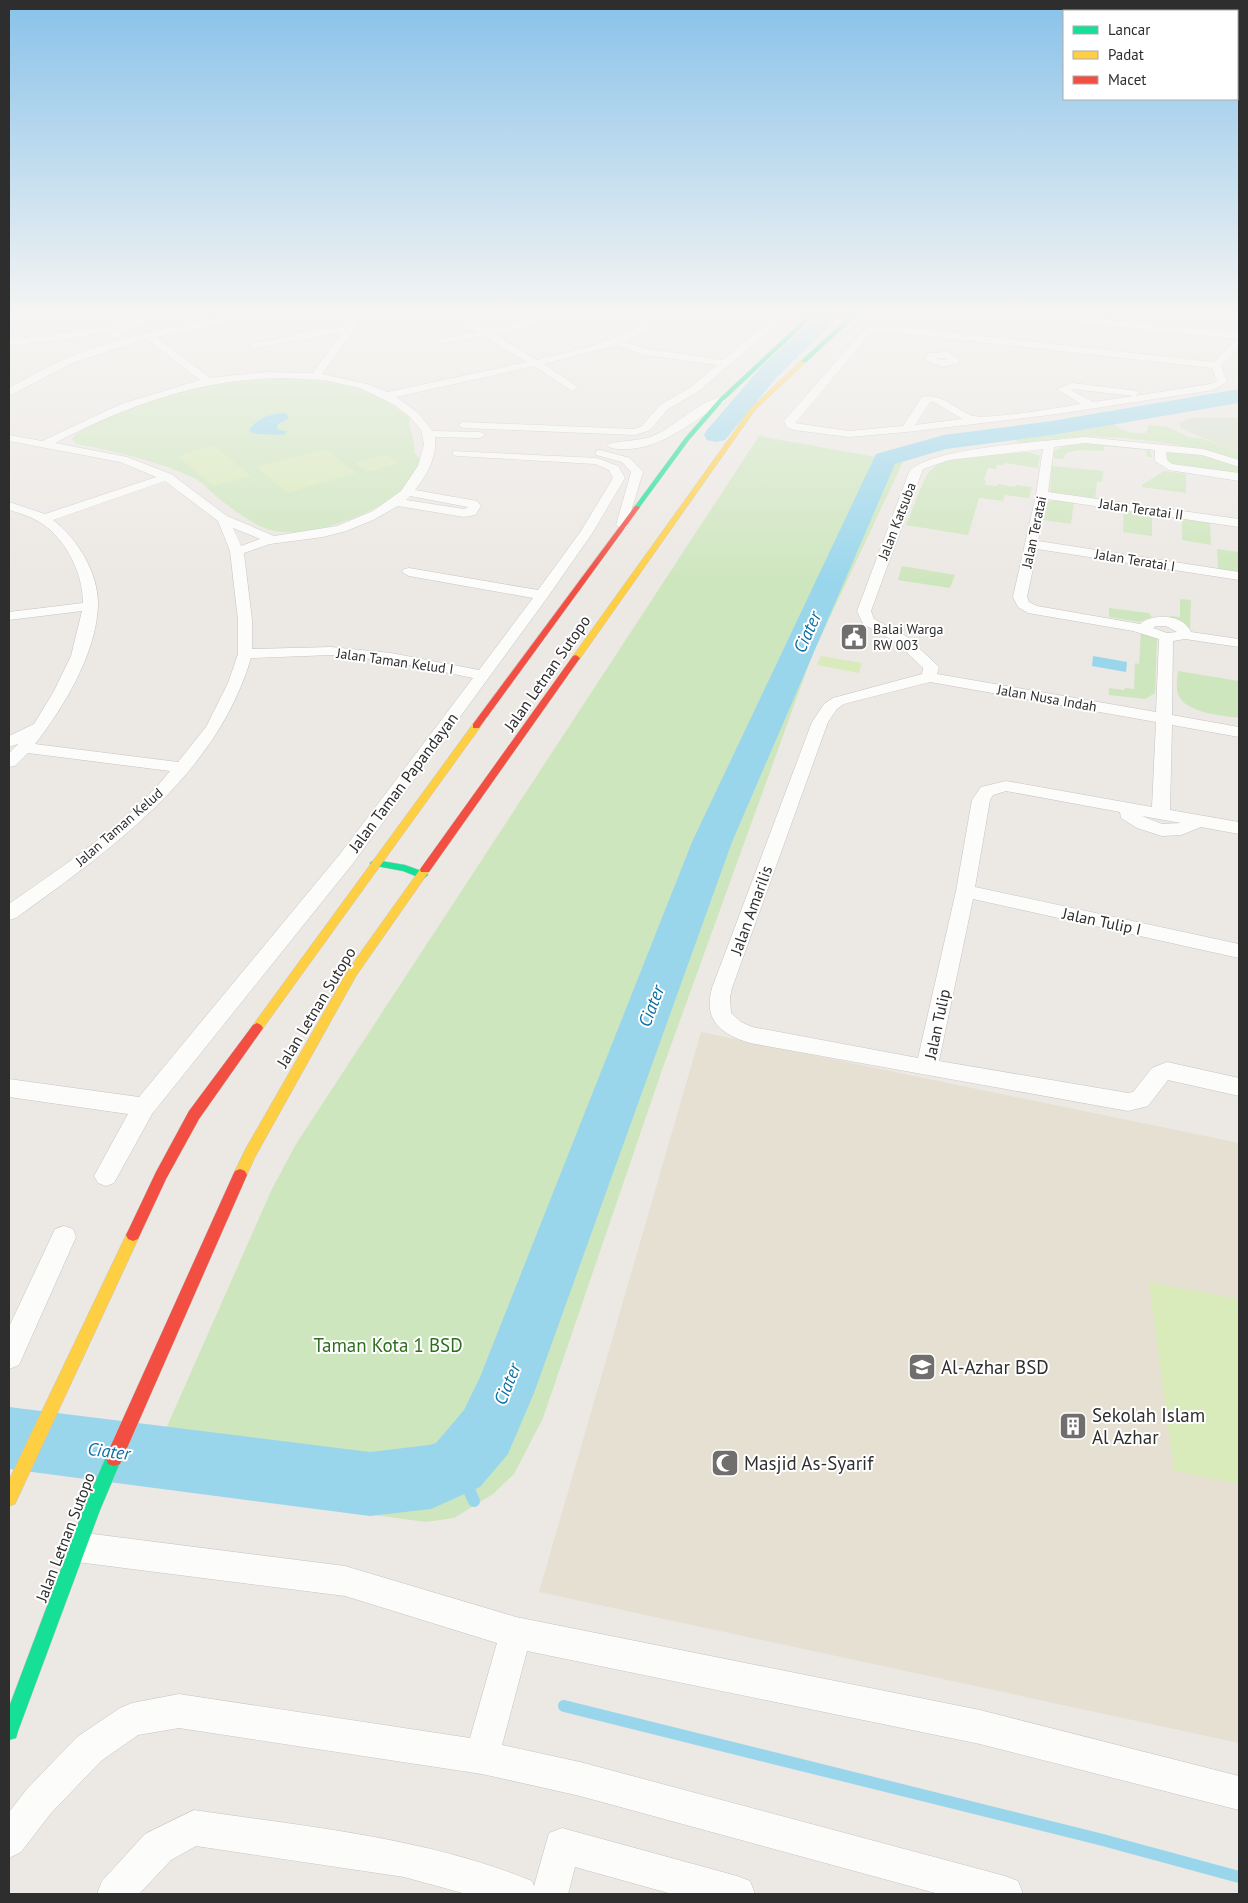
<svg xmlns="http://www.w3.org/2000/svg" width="1248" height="1903" font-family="'PT Sans',sans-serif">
	<rect width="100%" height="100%" fill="#ece8e4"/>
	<polygon fill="#e6e0d3" points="701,1032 1239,1143 1239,1743 539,1592"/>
	<g fill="#cee6be">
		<path d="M291 378C338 381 373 387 410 418 407 430 417 440 414 452L420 459C419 464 418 469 416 473 398 509 311 539 274 531 255 527 231 508 216 496 210 491 203 483 196 479 159 461 117 452 77 444L72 439C80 430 90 426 101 420 158 390 227 380 291 378Z"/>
		<path d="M1113 422C1122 433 1133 434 1146 433L1149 425 1168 427 1188 437 1204 439 1239 453V461C1198 445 1122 435 1078 437 1059 438 1040 442 1021 444L1012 438Z"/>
		<polygon points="759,436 903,462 813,653 662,1070 543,1418 514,1474 493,1494 454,1518 426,1522 142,1483 271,1191 296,1144"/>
		<polygon points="1096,442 1149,448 1152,457 1147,457 1146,450 1104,446 1104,451 1079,450 1066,453 1063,459 1054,458 1053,452 1064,446"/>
		<polygon points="1174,451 1209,456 1239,467 1239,475 1178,467 1167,463 1167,453"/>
		<path d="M1028 452 1040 456 1038 468 1004 463 1003 465H997L996 469 988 468 984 480 986 481 985 485 997 486 998 484 1015 487 1016 485 1032 487 1029 498 1005 495 1003 501 979 498 968 535 906 525C913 510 920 485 929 472 943 453 1006 454 1028 452Z"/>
		<polygon points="1052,466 1103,471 1102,482 1097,481 1095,500 1050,492"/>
		<polygon points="1164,471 1186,474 1186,493 1142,487 1142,485"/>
		<polygon points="1057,500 1074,502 1071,524 1043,520 1047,502"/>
		<polygon points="1124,511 1152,515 1152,536 1123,532"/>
		<polygon points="1182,519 1210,523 1211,545 1182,540"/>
		<polygon points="1217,549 1239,552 1239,572 1218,569"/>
		<polygon points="902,566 955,575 950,588 898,580"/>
		<polygon points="1180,599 1191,600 1190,629 1171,619 1170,616 1180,617"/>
		<polygon points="1109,608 1149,613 1152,617 1139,622 1109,617"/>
		<polygon points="1141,631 1157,639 1155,693 1145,699 1109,695 1109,688 1124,690 1125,688 1134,689 1135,663 1139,664"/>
		<path d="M1178 671 1239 681V718C1222 715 1186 714 1178 694 1176 688 1177 678 1178 671Z"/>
	</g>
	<polygon fill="#d8e0cc" points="1190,418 1239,418 1239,453 1180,428 1180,423"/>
	<g fill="#d9eabb">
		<polygon points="214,446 251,476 213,486 177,456"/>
		<polygon points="325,449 356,473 287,493 256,467"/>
		<polygon points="387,455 399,463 367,472 355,463"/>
		<polygon points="821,656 862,663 859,673 817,665"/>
		<polygon points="1149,1282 1239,1299 1239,1484 1174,1471"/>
	</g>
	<g fill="#99d6ec">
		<path d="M286 413 289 418 277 425 278 430 287 431 284 435 257 434 249 431C255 418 273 413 286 413Z"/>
		<polygon points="1093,656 1127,662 1126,672 1092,666"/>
	</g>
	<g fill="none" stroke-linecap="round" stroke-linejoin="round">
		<g stroke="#99d6ec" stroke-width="12">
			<polyline points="458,1465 474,1501"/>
			<polyline points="564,1706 1099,1839 1239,1877"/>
		</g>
		<g fill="#99d6ec" fill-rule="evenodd">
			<polygon points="818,316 840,316 777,377 725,440 716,442 707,440 704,435 707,430 761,367"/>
			<polygon points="1239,389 1239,403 1052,435 946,449 895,464 732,842 534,1393 508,1454 480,1487 431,1509 370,1516 9,1469 9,1407 370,1452 429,1445 436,1443 464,1410 480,1377 692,842 876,454 944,435 1052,421"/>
		</g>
		<g stroke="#c5c4c5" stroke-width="1">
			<g id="street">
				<polygon points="147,316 150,317 150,321 115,337 110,334 121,327 81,337 9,346 9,340 81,331 129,320 133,322"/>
				<path d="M236 316H256L156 337 210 378 265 372 313 373 342 332 254 348 249 345 302 333 346 326 353 319 358 322 355 328 322 374 367 384 388 392 527 362 484 336 438 344V340L477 332 453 316H463L487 330C509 326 533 316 554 316L524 328 494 334 537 360C577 349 619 344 650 316H659L645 330 625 342 647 349 723 360 776 316H786L699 391 668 409 650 430 635 435 463 428 458 425 463 422 634 429 642 426 660 405 691 387 717 365 645 355 616 345 544 364 576 386 577 388 572 391 534 366 396 397 418 413 433 431 480 432 486 435 480 438 435 437C437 457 427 475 415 490L477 501 481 506 475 515 464 517 398 506 373 520 346 531 323 537 270 544 244 553 252 620V649L331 647 391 653 479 670 533 598 409 576 402 572 404 569 409 568 538 590 581 531 613 478 609 470 595 464 457 456 453 455V451L597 458 618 466 625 478 593 532 547 598 354 862 152 1114 114 1183 106 1186 98 1183 94 1176 128 1114 9 1097V1079L139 1097 340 854 473 678 391 661 331 655 251 658C216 776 111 849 16 918L9 920V904C63 866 129 823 170 771L28 753 15 766 9 767V753L18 744 9 747V736L34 724 54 691 71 656 82 611 9 620V612L83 603C83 572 65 537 38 521 29 516 19 513 9 510V502L45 514 156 477 120 462 9 441V435L42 441 121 404 200 380 147 339 74 362 13 394 9 395V388C29 377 49 365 70 357 123 335 179 325 236 316ZM285 378 325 380 360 388 395 405 410 417 421 430 424 444 418 466 401 491 373 511 337 526 274 536 227 516 171 474 127 457 55 443C128 405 202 378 285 378ZM165 481 218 521 230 551 238 620V654L228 683 206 727 178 762 35 744C64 707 96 654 98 606 99 574 78 539 53 520ZM410 496 468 507 464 509 406 500ZM233 528 260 539 241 546Z"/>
				<path d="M1040 316H1070L1239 333V348L1221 366 1227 382 1213 390 1057 414 907 432 849 437 794 430 787 427 784 421 868 325 871 324 1214 362 1237 339 1045 319ZM873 330 1212 368 1217 381 1210 384 1135 396 1139 393 1138 391 1073 383 1057 389 1081 404C1064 407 986 420 974 416 956 411 943 392 922 397L903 426 849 431 795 423ZM1073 389 1134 396 1093 402 1071 390ZM930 402H934L962 419 915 425Z"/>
				<path d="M947 352 958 359V363L943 367 925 360 929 353ZM945 358 947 360 935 359 936 358Z"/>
				<path d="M721 397 725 398V402C693 420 661 451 622 449 616 449 611 449 607 445 612 441 642 441 653 436 676 426 696 403 721 397Z"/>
				<path d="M1085 437 1203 449 1239 460V467L1202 455 1166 452 1167 460 1172 464 1239 473V481L1169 470 1155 461V450L1085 443 1054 447 1048 492 1239 519V527L1047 499 1038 541 1239 572V580L1037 549 1027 597 1029 602 1037 606 1140 624C1154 613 1183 614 1191 632L1239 639V647L1185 639 1173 641 1172 715 1239 727V737L1172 725 1170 810 1239 822V834L1201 827 1181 835 1162 836 1137 828 1121 818 1120 812 1006 791 993 795 990 800 975 887 1239 944V958L973 899 939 1061 1128 1093 1133 1092 1152 1068 1167 1062 1239 1078V1096L1168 1080 1148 1106 1128 1111 750 1043C721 1034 703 1021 712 988L812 722 824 704 833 698 922 674 923 668 896 642 863 624 857 611 909 472C926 448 1051 441 1085 437ZM1043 449 1036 495 1013 597 1018 607 1028 613 1133 631 1159 639 1156 712 937 674 939 667 936 664 906 636 874 619 871 611 923 469 949 460ZM1155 626H1166L1177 632 1167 633 1153 628ZM930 682 1156 722 1152 807 1006 781 981 787 972 800 956 891 918 1058 752 1027 741 1022 731 1013 730 997 732 988 828 722 837 709 844 704ZM1142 816 1181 823 1162 824Z"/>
				<polygon points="600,450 630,458 643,472 626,528 622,529 616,525 631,472 622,462 596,455 596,451"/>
				<polygon points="64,1226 73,1229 76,1237 19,1365 9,1369 9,1327 55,1229"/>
				<polygon points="77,1532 345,1566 516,1617 980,1710 1239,1776 1239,1810 980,1744 527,1651 502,1745 580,1762 1005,1876 1018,1881 1023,1894 939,1894 580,1796 482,1774 179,1728 138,1735 101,1761 51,1813 21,1852 9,1858 9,1812 27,1789 77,1737 120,1708 132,1703 179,1694 470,1738 497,1643 345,1596 77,1562 66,1558 62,1547 66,1536"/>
				<path d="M194 1810C308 1827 424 1837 532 1881L534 1886 549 1833 562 1828 737 1876 750 1881 755 1894H672L575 1867 568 1894H466L404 1877 196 1846 171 1860 139 1894H97L102 1881 145 1834Z"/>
			</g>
		</g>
		<g stroke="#c6c5c4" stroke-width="1">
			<g id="fast">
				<polygon points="808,316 814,316 723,401 689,440 639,508 635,508 635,506 685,438 719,399"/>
				<polygon points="850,316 856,316 805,363 801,363 801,361"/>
				<polygon points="375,860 405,865 427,873 428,875 423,879 403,871 371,865 370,863"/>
				<polygon points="114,1450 120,1452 122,1458 100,1510 18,1731 16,1738 9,1740 9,1707 84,1508 108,1452"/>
			</g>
		</g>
		<g stroke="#c6c5c4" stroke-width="1">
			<g id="slow">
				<polygon points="801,361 806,362 755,410 579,660 573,660 573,656 751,408"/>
				<polygon points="476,723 481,726 261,1031 253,1031 251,1028 253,1025 473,724"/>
				<polygon points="425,867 430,870 356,976 255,1157 245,1179 240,1181 235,1179 233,1175 245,1150 348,970 421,868"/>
				<polygon points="133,1229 138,1231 140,1235 15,1504 9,1506 9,1480 128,1231"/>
			</g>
		</g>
		<g stroke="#c6c5c4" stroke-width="1">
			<g id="jam">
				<polygon points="635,506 640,507 479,728 473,728 473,724"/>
				<polygon points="576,655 580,658 429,872 421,872 420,870 421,868 573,656"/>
				<polygon points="257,1023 261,1025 263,1028 261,1031 199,1119 166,1179 138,1239 133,1241 128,1239 126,1235 128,1231 156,1172 189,1111 253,1025"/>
				<polygon points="240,1169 245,1171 247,1175 120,1464 114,1466 108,1464 106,1458 108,1452 233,1175 235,1171"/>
			</g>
		</g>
		<use href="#street" fill="#fcfcfb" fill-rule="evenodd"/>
		<use href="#fast" fill="#16e098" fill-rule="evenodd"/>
		<use href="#slow" fill="#ffcf43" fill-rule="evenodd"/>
		<use href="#jam" fill="#f24e42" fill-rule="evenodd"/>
	</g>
	<linearGradient id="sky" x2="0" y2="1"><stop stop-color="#88c2ea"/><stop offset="0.54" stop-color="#f6f5f3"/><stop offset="1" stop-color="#f6f5f3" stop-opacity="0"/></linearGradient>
	<rect width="1248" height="582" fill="url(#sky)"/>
	<defs>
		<g id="civic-square" transform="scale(1.4375)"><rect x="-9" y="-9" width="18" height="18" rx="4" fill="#706f6e" stroke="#fff"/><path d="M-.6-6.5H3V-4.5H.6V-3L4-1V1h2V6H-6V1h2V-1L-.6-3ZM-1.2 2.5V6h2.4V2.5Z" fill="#fff"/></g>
		<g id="school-square" transform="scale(1.4375)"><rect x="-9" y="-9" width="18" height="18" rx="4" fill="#706f6e" stroke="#fff"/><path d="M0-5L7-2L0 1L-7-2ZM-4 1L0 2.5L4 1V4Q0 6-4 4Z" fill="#fff"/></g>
		<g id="building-square" transform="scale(1.4375)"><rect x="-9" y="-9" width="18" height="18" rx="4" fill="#706f6e" stroke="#fff"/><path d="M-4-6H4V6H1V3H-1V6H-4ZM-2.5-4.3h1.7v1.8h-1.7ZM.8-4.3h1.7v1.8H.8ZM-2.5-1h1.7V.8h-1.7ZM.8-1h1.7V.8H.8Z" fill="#fff"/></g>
		<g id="mosque-square" transform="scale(1.4375)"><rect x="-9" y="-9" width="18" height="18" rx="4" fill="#706f6e" stroke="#fff"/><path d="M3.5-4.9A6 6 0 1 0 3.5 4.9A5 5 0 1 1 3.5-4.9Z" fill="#fff"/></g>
	</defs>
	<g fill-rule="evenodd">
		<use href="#civic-square" x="854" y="637"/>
		<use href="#school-square" x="922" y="1367"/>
		<use href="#building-square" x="1073" y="1426"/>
		<use href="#mosque-square" x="725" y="1463"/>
	</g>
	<g text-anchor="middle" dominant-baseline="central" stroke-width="4" stroke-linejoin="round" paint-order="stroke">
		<g font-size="14" fill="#2e2e2e" stroke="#fff">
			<text transform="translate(1141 509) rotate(8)">Jalan Teratai II</text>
			<text transform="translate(897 521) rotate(-69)">Jalan Katsuba</text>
			<text transform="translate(1034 532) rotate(-78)">Jalan Teratai</text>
			<text transform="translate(1135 560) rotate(9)">Jalan Teratai I</text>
			<text transform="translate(395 661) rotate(8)">Jalan Taman Kelud I</text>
			<text transform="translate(1047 698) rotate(10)">Jalan Nusa Indah</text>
			<text transform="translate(119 827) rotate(-41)">Jalan Taman Kelud</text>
		</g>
		<g font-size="14" fill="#2e2e2e" stroke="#fff" text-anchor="start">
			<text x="873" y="629">Balai Warga<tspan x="873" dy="16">RW 003</tspan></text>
		</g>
		<g font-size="16" fill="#2e2e2e" stroke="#fff">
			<text transform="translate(547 673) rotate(-55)">Jalan Letnan Sutopo</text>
			<text transform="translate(403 782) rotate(-53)">Jalan Taman Papandayan</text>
			<text transform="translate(751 910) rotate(-70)">Jalan Amarilis</text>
			<text transform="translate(1102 921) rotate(12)">Jalan Tulip I</text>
			<text transform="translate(316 1007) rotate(-59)">Jalan Letnan Sutopo</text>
			<text transform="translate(937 1024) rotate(-78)">Jalan Tulip</text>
			<text transform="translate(65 1537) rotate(-69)">Jalan Letnan Sutopo</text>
		</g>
		<g font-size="18" font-style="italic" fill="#0d6fa3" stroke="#fff">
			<text transform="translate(807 632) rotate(-66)">Ciater</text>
			<text transform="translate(651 1006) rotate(-69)">Ciater</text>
			<text transform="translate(507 1384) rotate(-68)">Ciater</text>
			<text transform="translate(109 1451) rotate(7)">Ciater</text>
		</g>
		<g font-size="19" fill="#2c6e1b" stroke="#fff">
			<text x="388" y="1345">Taman Kota 1 BSD</text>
		</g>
		<g font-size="19" fill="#2e2e2e" stroke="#fff" text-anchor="start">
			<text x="941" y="1367">Al-Azhar BSD</text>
			<text x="1092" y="1415">Sekolah Islam<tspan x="1092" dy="22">Al Azhar</tspan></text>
			<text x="744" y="1463">Masjid As-Syarif</text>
		</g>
	</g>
	<rect width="1248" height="1903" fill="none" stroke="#2e2e2e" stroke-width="20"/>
	<rect x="1063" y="10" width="175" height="90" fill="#ffffff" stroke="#ababab"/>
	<rect x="1073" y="26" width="25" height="8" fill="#16e098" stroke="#ababab"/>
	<text x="1108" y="35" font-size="15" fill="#2e2e2e">Lancar</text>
	<rect x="1073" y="51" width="25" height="8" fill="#ffcf43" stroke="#ababab"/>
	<text x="1108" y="60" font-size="15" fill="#2e2e2e">Padat</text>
	<rect x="1073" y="76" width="25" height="8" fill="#f24e42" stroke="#ababab"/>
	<text x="1108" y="85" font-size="15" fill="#2e2e2e">Macet</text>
</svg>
